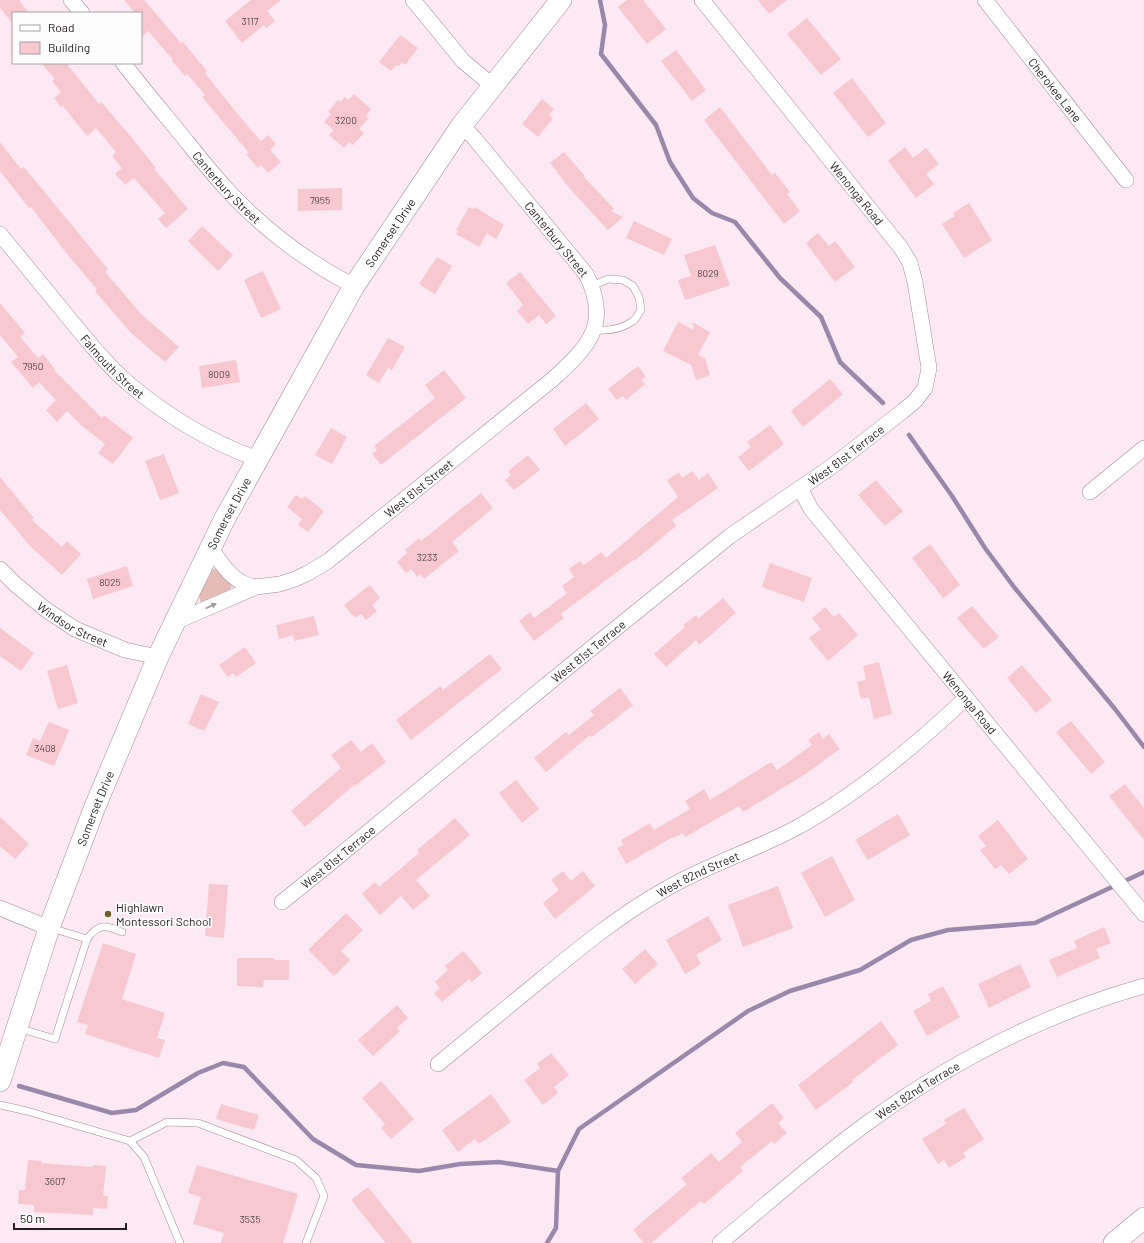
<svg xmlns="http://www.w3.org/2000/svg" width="1144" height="1243" font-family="Barlow,sans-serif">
	<rect width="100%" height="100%" fill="#fde9f3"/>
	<polygon fill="#e5bbb5" points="213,569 217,569 232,586 230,590 202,602 200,601 199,596"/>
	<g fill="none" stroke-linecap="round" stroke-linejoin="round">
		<g stroke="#9988ab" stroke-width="4.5">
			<polyline points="600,0 605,25 601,54 656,125 670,162 693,198 712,213 735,222 780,278 821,317 840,362 883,403"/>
			<polyline points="909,435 952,496 985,548 1014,587 1115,709 1144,747"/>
			<polyline points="19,1086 112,1113 136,1110 198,1073 223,1063 244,1067 313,1139 356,1165 419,1171 460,1164 499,1162 558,1171"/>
			<polyline points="547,1243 556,1228 558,1171 579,1129 748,1011 790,991 860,970 911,940 948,930 1035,923 1144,872"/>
		</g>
	</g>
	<g fill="#f7c8d0">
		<polygon points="0,0 19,0 29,13 13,13 13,24 0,8"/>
		<polygon points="124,0 144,0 181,43 183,42 207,71 205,73 240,117 261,141 268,135 276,144 270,150 281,162 268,173 261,165 258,168 246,154 249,153 202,97 205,95 187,74 185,76 172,61 173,60 148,31 141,38 141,13 135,13"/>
		<polygon points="251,0 281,0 267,11 275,21 266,28 264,25 242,43 225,21"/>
		<polygon points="627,0 643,0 666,29 647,44 618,7"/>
		<polygon points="758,0 787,0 769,14"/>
		<polygon points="807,18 841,59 821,75 787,34"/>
		<polygon points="400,35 418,48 405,65 402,62 399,66 396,65 391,71 379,62"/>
		<polygon points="676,50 706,90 692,101 661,61"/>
		<polygon points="41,63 66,63 99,104 101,102 133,139 156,168 154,169 188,209 166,228 158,219 165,213 134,178 125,185 115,174 122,168 112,156 116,152 96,128 87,136 63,106 61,107 54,98 61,92 52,81 55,79"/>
		<polygon points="852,78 886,123 868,137 833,93"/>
		<polygon points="354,94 371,109 366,116 369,118 359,129 364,133 353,145 349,142 344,148 329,135 334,130 324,122 331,114 328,112 338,100 340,102 345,97 348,100"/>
		<polygon points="542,99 554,109 549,115 553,118 538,137 522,124"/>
		<polygon points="720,107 772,175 775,173 790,192 787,194 800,211 784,224 704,120"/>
		<polygon points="0,142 21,169 24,167 108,269 105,272 141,314 179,347 165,362 131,333 95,291 97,289 68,255 31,207 29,208 0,171"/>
		<polygon points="905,147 913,158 926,148 939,164 926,174 934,184 916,198 888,161"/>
		<polygon points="564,152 585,176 584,177 614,209 611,211 623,217 608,230 570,189 550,163"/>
		<polygon points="342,188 342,210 298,211 298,189"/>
		<polygon points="969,203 992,240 964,258 942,224 955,216 953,213"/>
		<polygon points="469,207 473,209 475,207 504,225 496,239 487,233 479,247 456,234 458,231 456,230"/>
		<polygon points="634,221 672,239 664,255 626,238"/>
		<polygon points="202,226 233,255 218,271 188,241"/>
		<polygon points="818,233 829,246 835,241 855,267 835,282 806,243"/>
		<polygon points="715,245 730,285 685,300 678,280 691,276 684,255"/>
		<polygon points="437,257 452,266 435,294 419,284"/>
		<polygon points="263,271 281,309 261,318 244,280"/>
		<polygon points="520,272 556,316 546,324 539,315 528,324 517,311 523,305 506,283"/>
		<polygon points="0,303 25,333 20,337 38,358 43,354 55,369 54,370 102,418 104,415 133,438 113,464 98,453 105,444 81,425 67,411 57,422 46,410 56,400 39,382 33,388 11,362 18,357 0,335"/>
		<polygon points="678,322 694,330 692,322 710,332 698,355 705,358 710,375 696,380 691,365 663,351"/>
		<polygon points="388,338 405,347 392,370 388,368 379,383 366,375"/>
		<polygon points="236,360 240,382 202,388 199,366"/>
		<polygon points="638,366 646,377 641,380 645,384 626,400 623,396 617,400 608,389"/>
		<polygon points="444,370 466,398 381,465 372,454 377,450 374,446 435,398 425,385"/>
		<polygon points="830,379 843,394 803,427 791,411"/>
		<polygon points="586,403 599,419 565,446 553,429"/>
		<polygon points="770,425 784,444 749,471 738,457 751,447 747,442"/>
		<polygon points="331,428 347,437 332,464 315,455"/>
		<polygon points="164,454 179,493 160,500 145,461"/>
		<polygon points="528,455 540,470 514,490 505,480 511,475 508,471"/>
		<polygon points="692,471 699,480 708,473 718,488 672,520 676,526 634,561 633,560 561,614 564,618 534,641 519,621 530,612 534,618 567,593 562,586 574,577 569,569 580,561 584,565 601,552 606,558 678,497 667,480 679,472 682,478"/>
		<polygon points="0,477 34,518 32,520 62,547 67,541 81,554 62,575 30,546 0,510"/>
		<polygon points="876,480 903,511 885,526 858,495"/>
		<polygon points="481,493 493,508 452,542 459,551 424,579 420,574 417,577 411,569 406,573 397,562 407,553 405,550 419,538 421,541"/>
		<polygon points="296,495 302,499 305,496 324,511 308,532 298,525 302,519 287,507"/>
		<polygon points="930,544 960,585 943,598 912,558"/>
		<polygon points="770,563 812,578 804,602 762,587"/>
		<polygon points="127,566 133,586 93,599 87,579"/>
		<polygon points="370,585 380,598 372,605 377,611 366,620 361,614 355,618 344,605"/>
		<polygon points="723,598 736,613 699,645 696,640 666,667 654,654 685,627 683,625 696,615 699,618"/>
		<polygon points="972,606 999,637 984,649 957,618"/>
		<polygon points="825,607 834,617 839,613 858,635 828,661 809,638 821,629 812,618"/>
		<polygon points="314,616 319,635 294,641 293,635 279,639 276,625"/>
		<polygon points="0,628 34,653 21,671 0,656"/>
		<polygon points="245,647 256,663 236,677 233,673 228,677 219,665"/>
		<polygon points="490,654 502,669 411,740 396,720 440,686 443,690"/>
		<polygon points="879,662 892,714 874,719 869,697 861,699 857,682 866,680 863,666"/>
		<polygon points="67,665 78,703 58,709 47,671"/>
		<polygon points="1022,665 1052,700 1036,713 1007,678"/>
		<polygon points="620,688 633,705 592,737 590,735 546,772 534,758 566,732 569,735 594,715 590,711"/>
		<polygon points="201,694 219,702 204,731 188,724"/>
		<polygon points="1071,721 1105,762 1091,774 1056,732"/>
		<polygon points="49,722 69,730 54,766 26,755 33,738 40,741"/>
		<polygon points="819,732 823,739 829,734 840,749 804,775 743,812 739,806 685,837 683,833 673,838 673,837 626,864 617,848 624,845 621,840 650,823 654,830 690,809 685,801 704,789 710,800 771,762 777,770 812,745 808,740"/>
		<polygon points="351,740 361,752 372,743 386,762 355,786 354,785 305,827 291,811 341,768 331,755"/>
		<polygon points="516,780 539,809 522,823 499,793"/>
		<polygon points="1125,784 1144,808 1144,840 1109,796"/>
		<polygon points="898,814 910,835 868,860 855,840"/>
		<polygon points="0,817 29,844 15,859 0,846"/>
		<polygon points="455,818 470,835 416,880 430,896 413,910 401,896 380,915 362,894 375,882 379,887 419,853 417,850"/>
		<polygon points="998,820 1028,859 1009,874 1001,865 995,869 980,850 986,846 978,836"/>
		<polygon points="832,856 855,900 825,917 801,873"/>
		<polygon points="563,871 571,881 583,871 595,886 555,919 543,903 559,890 551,880"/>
		<polygon points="209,884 228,885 224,938 205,936"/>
		<polygon points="778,886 793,928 743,947 728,905"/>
		<polygon points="346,913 363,930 341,951 350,960 334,976 308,950"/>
		<polygon points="708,916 722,940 696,955 701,964 685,974 666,940"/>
		<polygon points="1104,927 1111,943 1096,949 1100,958 1057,977 1049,960 1077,948 1074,941"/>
		<polygon points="103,943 136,954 122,999 165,1013 157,1038 165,1040 159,1058 85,1034 88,1025 77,1022"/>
		<polygon points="645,949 658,964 635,984 622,969"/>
		<polygon points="463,951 482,973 472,982 469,979 442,1002 434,993 440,988 435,982 448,970 445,966"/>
		<polygon points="237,958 274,958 274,960 289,960 289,980 264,980 263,987 237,986"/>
		<polygon points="1020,964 1031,987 989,1008 978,984"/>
		<polygon points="943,986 960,1017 927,1036 913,1011 931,1001 928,994"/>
		<polygon points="397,1005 408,1018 397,1028 400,1031 373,1056 358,1040"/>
		<polygon points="881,1021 898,1045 852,1080 853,1082 816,1110 798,1085"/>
		<polygon points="551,1053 569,1075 554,1087 558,1093 543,1105 524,1080 540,1068 537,1064"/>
		<polygon points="381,1081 414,1119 391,1139 381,1128 385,1124 362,1098"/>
		<polygon points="491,1094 511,1122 479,1144 475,1139 458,1152 442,1130"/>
		<polygon points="772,1103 784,1118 778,1123 787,1133 774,1144 772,1141 740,1167 743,1171 704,1204 701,1201 651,1243 644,1243 633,1230 687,1184 681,1178 711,1153 719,1162 742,1142 735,1133"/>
		<polygon points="221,1104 259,1115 254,1130 216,1119"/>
		<polygon points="964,1108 984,1139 963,1153 966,1157 949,1168 944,1160 938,1164 922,1139 946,1124 944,1120"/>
		<polygon points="28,1160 42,1161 41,1163 66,1165 93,1167 93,1165 106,1166 103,1196 108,1196 107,1209 93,1208 93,1215 34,1212 34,1205 18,1204 19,1190 25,1190"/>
		<polygon points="197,1165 298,1194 283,1243 221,1243 224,1233 193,1224 201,1197 188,1193"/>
		<polygon points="368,1187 413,1243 386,1243 351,1200"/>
	</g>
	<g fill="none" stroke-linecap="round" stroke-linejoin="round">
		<g stroke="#a18a95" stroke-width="8">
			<g id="lane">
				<path d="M592 286 608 279 623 280 633 286 639 297 641 310C639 313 636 319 633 321 622 329 608 331 595 330"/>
				<path d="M87 939C99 923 105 925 122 932"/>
				<polyline points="18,1028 55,1039 87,939 51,928"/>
				<polyline points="0,1105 27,1111 130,1141 144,1157 180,1243"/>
				<polyline points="130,1141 167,1122 198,1123 296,1160 316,1178 324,1196 306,1243"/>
			</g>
		</g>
		<g stroke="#a18a95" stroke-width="16">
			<g id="street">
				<polyline points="71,0 82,13"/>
				<polyline points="413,0 463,61 493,86"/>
				<path id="s1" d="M985 0 1126 180"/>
				<path id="s2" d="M123 63C144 90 166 116 188 143 202 161 217 179 233 196 268 232 309 263 354 286"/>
				<path id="s3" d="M0 234C23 262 45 289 68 317 87 340 106 364 129 384 167 416 211 442 257 459"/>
				<path id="s4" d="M800 488 811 509 1144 914"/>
				<polyline points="1090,492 1144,448"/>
				<path d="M211 549C224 566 232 583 256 587"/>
				<path id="s5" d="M0 569 15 584 45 609 75 629 125 650 158 657"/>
				<path id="s6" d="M175 622 256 587 280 584 295 579 308 573 328 561 553 379C589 346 611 324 586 274L475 139 462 125"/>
				<path id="s7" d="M282 902 328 865 556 677 730 536 831 467 903 411 915 401 925 388 929 368 915 282 910 263 901 248 702 0"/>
				<polyline points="0,908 49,928"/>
				<path id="s8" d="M438 1064C473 1035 508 1007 543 978 582 946 620 915 664 890 706 865 753 851 796 828 858 794 914 747 966 698"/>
				<path id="s9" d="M720 1243C768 1203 815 1161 866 1124 949 1063 1044 1014 1144 986"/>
			</g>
		</g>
		<g stroke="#a18a95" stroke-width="22">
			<g id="secondary">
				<path id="s10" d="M0 1081 49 928 94 809 158 657 224 520 354 286 462 125 561 0"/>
				<polyline points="1114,1243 1144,1218"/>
			</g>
		</g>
		<use href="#lane" stroke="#fff" stroke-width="7"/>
		<use href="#street" stroke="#fff" stroke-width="15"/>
		<use href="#secondary" stroke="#fff" stroke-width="21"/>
	</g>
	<defs><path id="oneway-solid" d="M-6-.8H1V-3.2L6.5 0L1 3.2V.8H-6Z"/></defs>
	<use fill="#9c999b" href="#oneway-solid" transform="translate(211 606) rotate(-25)"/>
	<circle fill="#735e2d" stroke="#fcfcfc" stroke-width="1.5" cx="108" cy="914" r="4"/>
	<g text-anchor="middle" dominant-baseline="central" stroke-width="3.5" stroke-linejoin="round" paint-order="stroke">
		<g font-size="10" fill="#59474c">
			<text x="250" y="21">3117</text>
			<text x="346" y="120">3200</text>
			<text x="320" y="200">7955</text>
			<text x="708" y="273">8029</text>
			<text x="33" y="366">7950</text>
			<text x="219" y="374">8009</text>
			<text x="427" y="557">3233</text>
			<text x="110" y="582">8025</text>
			<text x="45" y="748">3408</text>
			<text x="55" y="1181">3607</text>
			<text x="250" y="1219">3535</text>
		</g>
		<g font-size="12" fill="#241c20" stroke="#fcfcfc">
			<text stroke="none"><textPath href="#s1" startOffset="114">Cherokee Lane</textPath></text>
			<text stroke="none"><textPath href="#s2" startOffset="162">Canterbury Street</textPath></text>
			<text transform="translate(857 193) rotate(51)">Wenonga Road</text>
			<text stroke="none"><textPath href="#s10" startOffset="937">Somerset Drive</textPath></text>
			<text transform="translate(557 239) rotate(51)">Canterbury Street</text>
			<text stroke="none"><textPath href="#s3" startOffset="174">Falmouth Street</textPath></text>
			<text stroke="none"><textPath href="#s7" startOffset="720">West 81st Terrace</textPath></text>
			<text stroke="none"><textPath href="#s6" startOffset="282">West 81st Street</textPath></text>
			<text stroke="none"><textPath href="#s10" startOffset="613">Somerset Drive</textPath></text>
			<text stroke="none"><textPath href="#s5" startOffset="92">Windsor Street</textPath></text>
			<text stroke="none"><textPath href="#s7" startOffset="396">West 81st Terrace</textPath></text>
			<text stroke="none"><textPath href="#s4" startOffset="274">Wenonga Road</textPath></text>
			<text stroke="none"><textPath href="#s10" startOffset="289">Somerset Drive</textPath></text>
			<text stroke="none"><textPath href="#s7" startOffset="72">West 81st Terrace</textPath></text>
			<text stroke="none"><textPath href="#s8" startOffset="323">West 82nd Street</textPath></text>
			<text stroke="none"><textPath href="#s9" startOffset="250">West 82nd Terrace</textPath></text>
		</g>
		<g font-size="12" fill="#241c20" stroke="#fcfcfc" text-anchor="start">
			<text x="116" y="907">Highlawn<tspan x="116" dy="14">Montessori School</tspan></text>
		</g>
	</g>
	<rect x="12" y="12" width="130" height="52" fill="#fcfcfc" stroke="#a6a2a4"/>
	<rect x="20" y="25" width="20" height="6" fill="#ffffff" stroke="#a6a2a4"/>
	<text x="48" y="32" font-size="12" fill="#241c20">Road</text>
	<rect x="20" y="42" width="20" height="12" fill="#f7c8d0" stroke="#a6a2a4"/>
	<text x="48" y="52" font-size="12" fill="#241c20">Building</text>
	<path d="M14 1223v6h112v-6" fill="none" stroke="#241c20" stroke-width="2"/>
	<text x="20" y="1223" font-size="12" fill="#241c20" stroke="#fcfcfc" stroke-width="3" paint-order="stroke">50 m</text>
</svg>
